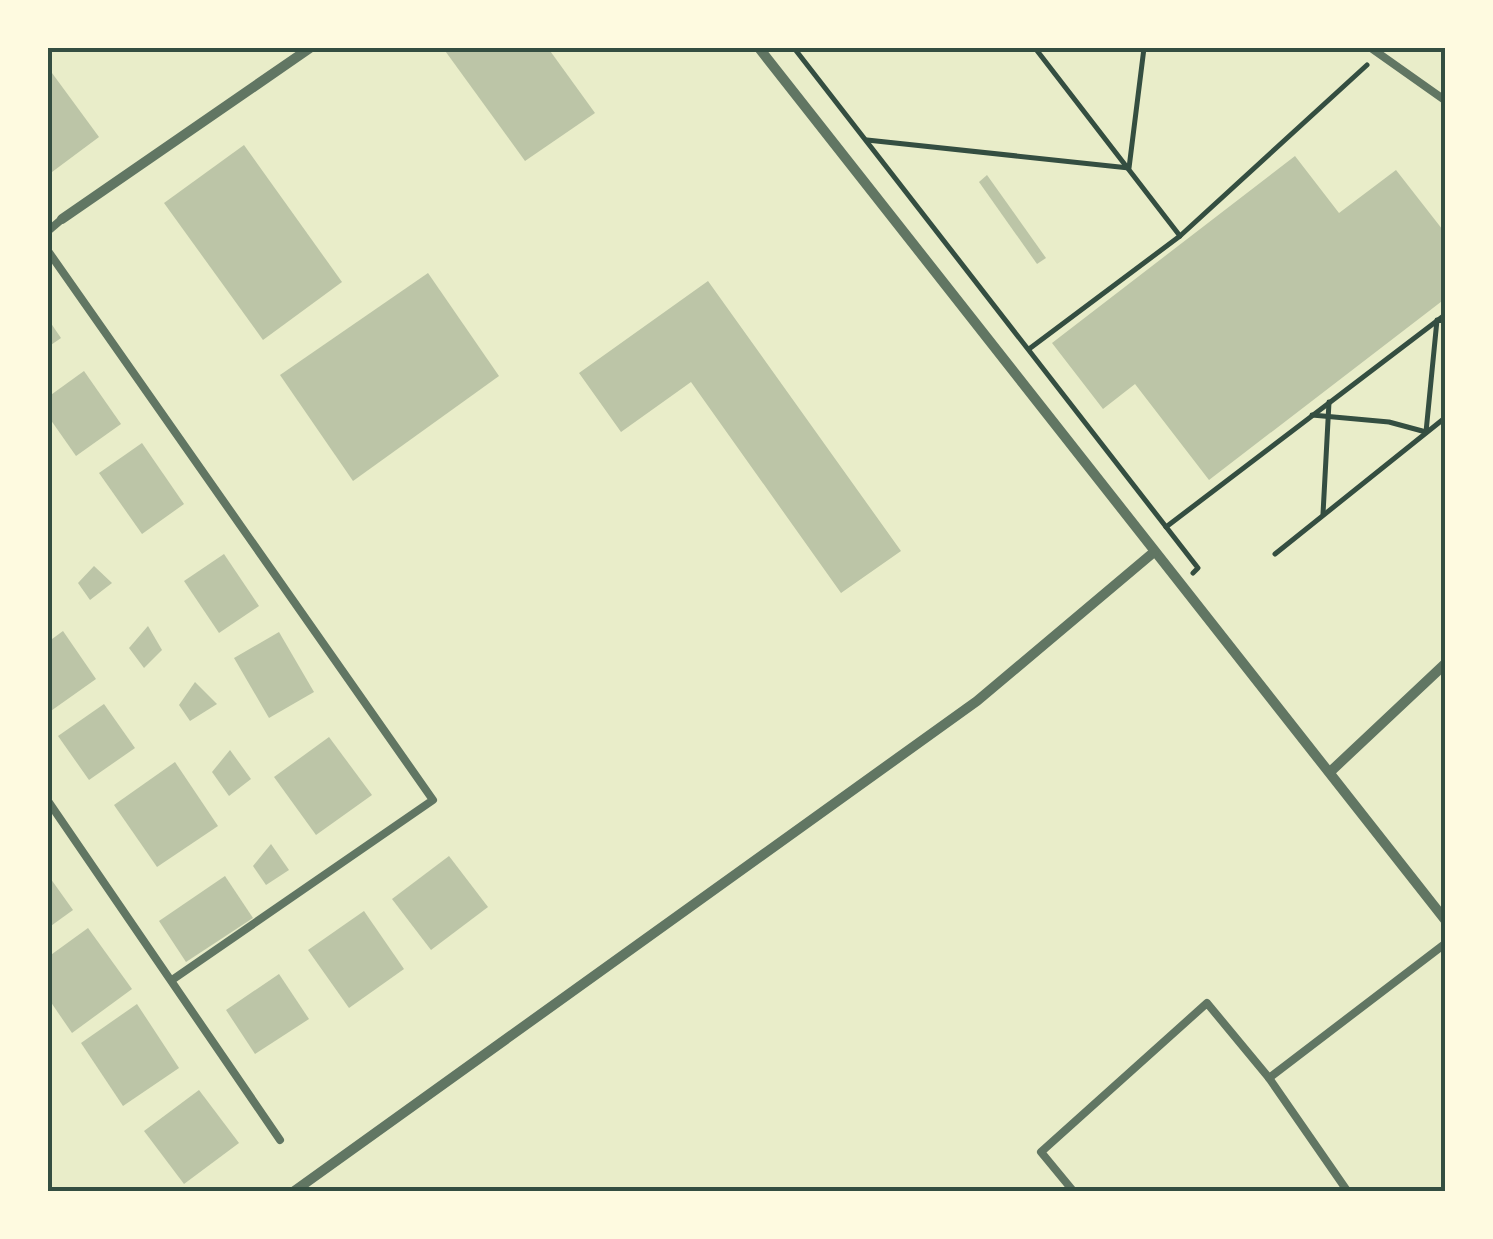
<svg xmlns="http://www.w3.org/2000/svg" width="1493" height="1239" font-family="'DejaVu Sans',sans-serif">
	<rect width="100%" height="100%" fill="#e9edc9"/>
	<g fill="#bcc5a7">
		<polygon points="443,48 548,48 595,113 525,161"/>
		<polygon points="52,73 99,137 48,175 48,76"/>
		<polygon points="244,145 342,282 263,340 164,203"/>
		<polygon points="1295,156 1339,213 1396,170 1446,234 1446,298 1209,480 1135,384 1103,409 1052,343"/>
		<polygon points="987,175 1046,258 1037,264 979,182"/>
		<polygon points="428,273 499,376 353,481 280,375"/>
		<polygon points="708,281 901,551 841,593 691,382 621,432 579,373"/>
		<polygon points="48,319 61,338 48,347"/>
		<polygon points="84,371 121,424 76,456 48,416 48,397"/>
		<polygon points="142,443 184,504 142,534 99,473"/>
		<polygon points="224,554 259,606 219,633 184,581"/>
		<polygon points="94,566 112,583 90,600 78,583"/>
		<polygon points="148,626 162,650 144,668 129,648"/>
		<polygon points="63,631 96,679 48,713 48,642"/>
		<polygon points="279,632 314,692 269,718 234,658"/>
		<polygon points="195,682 217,704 190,721 179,705"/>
		<polygon points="104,704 135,748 89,780 58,736"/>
		<polygon points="329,737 372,795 316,835 274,777"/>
		<polygon points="230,750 251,779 229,796 212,772"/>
		<polygon points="175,762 218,826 157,867 114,805"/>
		<polygon points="271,844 289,870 266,885 253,866"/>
		<polygon points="449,856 488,907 431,950 392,899"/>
		<polygon points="48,875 73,910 48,928"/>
		<polygon points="225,876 253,918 186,962 159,921"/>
		<polygon points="364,911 404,969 349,1008 308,950"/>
		<polygon points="88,928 132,989 72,1033 48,998 48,957"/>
		<polygon points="279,974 309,1019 255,1054 226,1010"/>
		<polygon points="137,1004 179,1068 123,1106 81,1043"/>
		<polygon points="199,1090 239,1143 184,1184 144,1131"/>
	</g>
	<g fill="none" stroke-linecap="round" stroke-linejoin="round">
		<g stroke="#344e41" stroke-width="5">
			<polyline points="794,48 1198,568 1193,573"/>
			<polyline points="1035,48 1180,236"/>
			<polyline points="867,140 1129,168 1144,48"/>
			<polyline points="1029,349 1180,236 1367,65"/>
			<polyline points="1312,415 1389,422 1426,432 1437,320 1446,321"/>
			<polyline points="1323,514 1329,402"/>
			<polyline points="1166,527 1446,314"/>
			<polyline points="1275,554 1446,417"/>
		</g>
		<g stroke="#617663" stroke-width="8">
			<polyline points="1371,48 1446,101"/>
			<polyline points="48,231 62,219"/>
			<polyline points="48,251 433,800 172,980"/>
			<polyline points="48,801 280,1140"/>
			<polyline points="1269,1078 1446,943"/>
			<polyline points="1074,1192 1041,1152 1207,1003 1269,1078 1348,1192"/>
		</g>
		<g stroke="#617663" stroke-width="10">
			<polyline points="759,48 1446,921"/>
			<polyline points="62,219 310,48"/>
			<polyline points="1330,772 1446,663"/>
			<polyline points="293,1192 977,701 1154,552"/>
		</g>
	</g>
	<rect width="1493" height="1239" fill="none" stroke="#fefae0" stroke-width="100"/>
	<rect x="50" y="50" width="1393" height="1139" fill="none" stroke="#344e41" stroke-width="4"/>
</svg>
